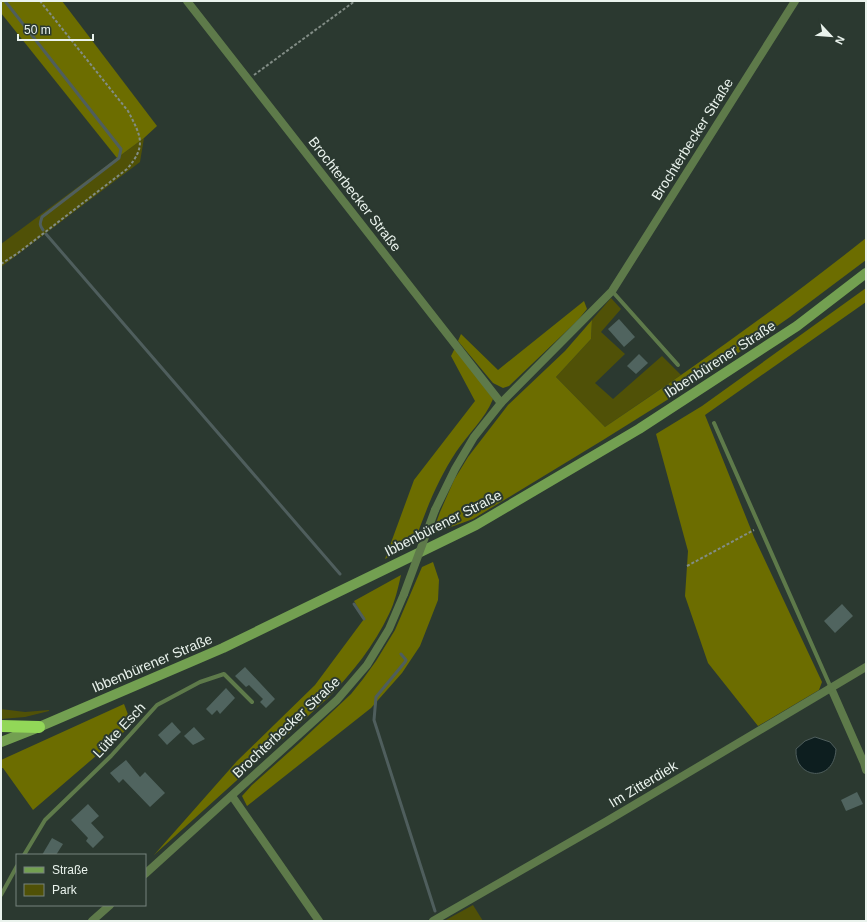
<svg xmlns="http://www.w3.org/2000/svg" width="867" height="922" font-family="Helvetica,sans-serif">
	<rect width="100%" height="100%" fill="#2b3930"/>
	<g fill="#505107">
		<polygon points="144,138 140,162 1,267 1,244"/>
		<polygon points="611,298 621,309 601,332 625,354 595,383 613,399 662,356 681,375 605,427 556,377 591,339 592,320"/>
		<polygon points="1,709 25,712 49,710 49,711 25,717 1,719"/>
		<polygon points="473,905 483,921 444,921"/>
	</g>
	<g fill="#6c6d00">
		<polygon points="1,1 62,1 157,126 144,138 117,158 1,13"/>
		<path d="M866 238V260L790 317 699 380 603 440 473 519 432 534 440 512 454 480 468 457 508 405 565 351 592 320 591 339 556 377 605 427C694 367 782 305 866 238Z"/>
		<polygon points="866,288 866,302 705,415 754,537 822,682 819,690 758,726 708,663 685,596 688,551 656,434 702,406"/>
		<polygon points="584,301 587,309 578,320 509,386 503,388 493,383 458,341 461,334 498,370"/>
		<path d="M454 350H457L493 399C485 419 468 434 456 452 437 481 425 512 414 544L385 559 414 480 475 401 451 356Z"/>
		<polygon points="433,562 439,580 438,600 420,646 402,673 371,708 247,806 242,796 252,785 298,744 351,694 363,679 376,661 395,630 422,567"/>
		<path d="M401 575C398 588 395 602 389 614 374 646 352 673 328 698L154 855 237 761 315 685 364 619 354 601Z"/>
		<polygon points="124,704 132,725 33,810 3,768 1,768 1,760"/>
	</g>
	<path fill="#0d1e1f" stroke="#4f5e5d" d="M815 737 830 742 836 749C834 784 794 779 796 749L805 741Z"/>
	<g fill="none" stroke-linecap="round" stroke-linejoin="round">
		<g stroke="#4f5e5d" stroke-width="3">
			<path d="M5 1 121 149 119 158 42 217C40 223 39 225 43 230"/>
			<polyline points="46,234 340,574"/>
			<polyline points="354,604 364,619"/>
			<polyline points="401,654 406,660 405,662 376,697 374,720 435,911"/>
		</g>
	</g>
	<g fill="#50645f">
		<polygon points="619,319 635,337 624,347 608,329"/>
		<polygon points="639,354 648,363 636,374 627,366"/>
		<polygon points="842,604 853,616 835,633 824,621"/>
		<polygon points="245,667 275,699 266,708 260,702 263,699 249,685 246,687 235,676"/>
		<polygon points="226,688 235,698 220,714 217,710 212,715 206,709"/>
		<polygon points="172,722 181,732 167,745 158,735"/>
		<polygon points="194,727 205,739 193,745 184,736"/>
		<polygon points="126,760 140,777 145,772 165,793 150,807 123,779 119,783 110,773"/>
		<polygon points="857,792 863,804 846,811 841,800"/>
		<polygon points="88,804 99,816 91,823 104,837 93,848 86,841 88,838 71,820"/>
		<polygon points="52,838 63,844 56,855 42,855"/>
	</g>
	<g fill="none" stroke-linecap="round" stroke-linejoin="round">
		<g stroke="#828d86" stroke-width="2" stroke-dasharray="3 2" stroke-linecap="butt">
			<polyline points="254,75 355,1"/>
			<path d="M1 264 18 253 127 169C147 146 141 136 128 111L40 1"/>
			<polyline points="687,566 754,530"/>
		</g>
		<g stroke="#5e7a4a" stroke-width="4">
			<polyline points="612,291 678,365"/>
			<polyline points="714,423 831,688"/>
			<polyline points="24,855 45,820 111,756 157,705 200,682 224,674 252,702"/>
			<polyline points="1,895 17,866"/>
		</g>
		<g stroke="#5e7a4a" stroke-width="8">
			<polyline points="187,1 501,403"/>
			<polyline points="435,510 455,469 474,437 501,403 612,291 795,1"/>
			<polyline points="831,688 864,763 866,770"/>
			<polyline points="232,796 319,921"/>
			<polyline points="145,874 337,700 367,665 389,629 404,594"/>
			<polyline points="92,921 110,905"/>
			<polyline points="433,921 607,821 866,667"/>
		</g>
		<polyline stroke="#73a051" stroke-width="10" points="1,742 39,727 223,648 476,525 639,429 797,326 866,273"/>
		<polyline stroke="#92d758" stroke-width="12" points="1,726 39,727"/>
		<polyline stroke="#5e7a4a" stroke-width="8" points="404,594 435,510"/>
	</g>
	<g text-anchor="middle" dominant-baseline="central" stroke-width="4" stroke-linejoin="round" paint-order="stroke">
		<g font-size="14" fill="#eaf3ed" stroke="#2b3930">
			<text transform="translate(692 139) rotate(-58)">Brochterbecker Straße</text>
			<text transform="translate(355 194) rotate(52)">Brochterbecker Straße</text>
			<text transform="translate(720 359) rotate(-33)">Ibbenbürener Straße</text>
			<text transform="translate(443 523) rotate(-27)">Ibbenbürener Straße</text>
			<text transform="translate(152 663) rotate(-23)">Ibbenbürener Straße</text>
			<text transform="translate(286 727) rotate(-43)">Brochterbecker Straße</text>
			<text transform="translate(119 730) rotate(-47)">Lütke Esch</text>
			<text transform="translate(643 784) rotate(-31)">Im Zitterdiek</text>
		</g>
	</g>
	<rect width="867" height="922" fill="none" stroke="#eaf3ed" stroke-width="4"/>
	<rect x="16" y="854" width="130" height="52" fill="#2b3930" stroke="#77837c"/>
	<rect x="24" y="867" width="20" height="6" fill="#73a051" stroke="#77837c"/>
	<text x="52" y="874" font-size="12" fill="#eaf3ed">Straße</text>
	<rect x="24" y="884" width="20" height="12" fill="#505107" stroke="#77837c"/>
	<text x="52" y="894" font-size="12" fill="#eaf3ed">Park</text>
	<g transform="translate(831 36) rotate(116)" stroke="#2b3930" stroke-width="3" paint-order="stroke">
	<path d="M0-3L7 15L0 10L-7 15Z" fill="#eaf3ed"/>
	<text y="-6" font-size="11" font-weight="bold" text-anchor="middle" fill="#eaf3ed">N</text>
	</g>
	<path d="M18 34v6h75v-6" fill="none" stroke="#eaf3ed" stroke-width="2"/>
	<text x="24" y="34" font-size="12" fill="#eaf3ed" stroke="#2b3930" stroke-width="3" paint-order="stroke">50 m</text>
</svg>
